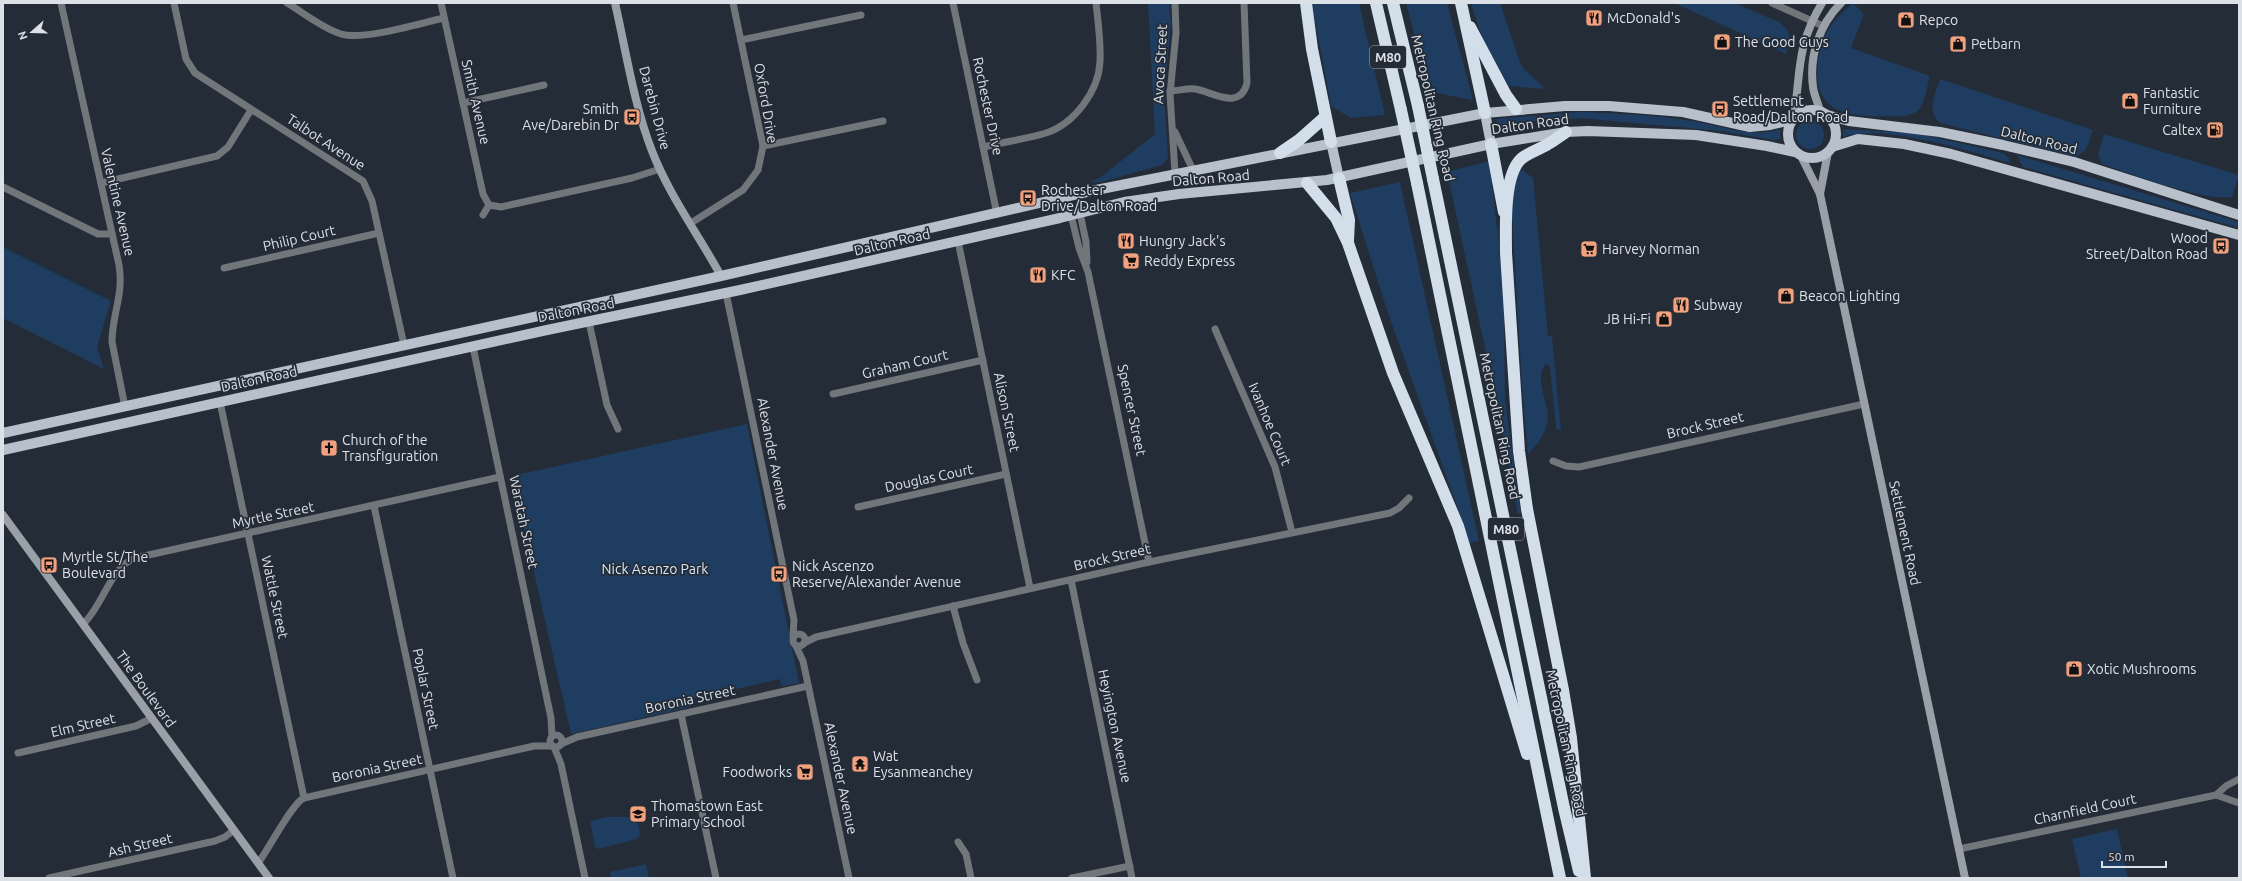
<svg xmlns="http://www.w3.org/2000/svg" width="2242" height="881" font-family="Ubuntu,sans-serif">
	<rect width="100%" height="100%" fill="#242c37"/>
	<g fill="#1f3d60">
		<polygon points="1148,3 1169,3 1171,23 1164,96 1168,158 1162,165 1101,182 1090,182 1101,177 1155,134"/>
		<polygon points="1312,3 1359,3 1385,115 1351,118 1331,106"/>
		<polygon points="1406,3 1447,3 1473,100 1430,92"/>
		<polygon points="1471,3 1500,3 1520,62 1523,68 1546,89 1509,86 1482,38"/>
		<polygon points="1674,3 1734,3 1781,23 1788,31 1790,39 1786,54"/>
		<path d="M1853 3 1864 14 1851 48 1930 76C1927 86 1925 106 1916 112 1907 118 1892 116 1882 116 1867 117 1842 115 1830 105 1810 89 1817 49 1828 30 1834 20 1844 11 1853 3Z"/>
		<path d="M1940 79 2093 130 2086 150 2076 157 1940 123C1926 111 1935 95 1940 79Z"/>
		<path d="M1579 112C1615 113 1651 115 1686 120 1718 124 1748 139 1780 129V139L1774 140 1721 131 1580 118 1537 121 1499 128 1496 119Z"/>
		<circle cx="1810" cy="135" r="14"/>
		<path d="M1843 129 1915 133 2003 153 2009 158 2010 163C1969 151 1883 123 1843 137Z"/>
		<path d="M2104 134 2239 175 2232 197C2201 201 2134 175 2102 164L2098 155Z"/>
		<polygon points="2017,155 2239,222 2239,228 2023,167"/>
		<polygon points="1489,161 1499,244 1504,313 1505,401 1521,513 1518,514 1490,371 1447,172"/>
		<path d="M1519 167 1533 178 1548 336H1552L1561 431 1556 428 1550 368 1548 364H1546C1533 378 1549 403 1548 419 1546 433 1538 444 1528 454L1522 386 1512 215V201Z"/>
		<polygon points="1400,182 1479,541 1470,543 1387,310 1350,193"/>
		<polygon points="3,247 111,301 97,347 104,369 3,318"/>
		<polygon points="747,424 799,683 781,686 780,679 689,700 690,707 571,734 512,476"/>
		<polygon points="608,817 633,817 639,826 640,835 637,839 598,849 595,847 590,821"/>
		<polygon points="2117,829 2128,878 2081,878 2072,839"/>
		<polygon points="646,864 649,878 611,878 610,872"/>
	</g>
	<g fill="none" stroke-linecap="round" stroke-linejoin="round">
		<g stroke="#71767b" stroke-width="7">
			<path d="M61 3 119 265C124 295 112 314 112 342L125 407"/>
			<polyline points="174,3 186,59 195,73 363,181 372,201 404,345"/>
			<path d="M287 3C304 13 322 28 341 34 362 41 421 23 444 18"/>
			<polyline points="441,3 483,194 489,205 501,207 632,178 660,169"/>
			<polyline points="953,3 997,214"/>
			<polyline points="1175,3 1176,33 1170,94 1175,173"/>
			<polyline points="1772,3 1823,26"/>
			<polyline points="741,40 861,15"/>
			<path d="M1170 91C1178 91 1187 88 1195 89 1211 91 1240 112 1247 83L1244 3"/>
			<polyline points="463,103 544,85"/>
			<polyline points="1175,132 1193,170"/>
			<polyline points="763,146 883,121"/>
			<path d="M983 147C1004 142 1026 139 1046 133 1074 124 1099 91 1100 61 1101 42 1098 22 1096 3"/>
			<polyline points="101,183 217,156 228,147 251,110"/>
			<polyline points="3,187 98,234 112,234"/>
			<polyline points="1080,213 1086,242 1087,262"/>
			<polyline points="483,215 489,205"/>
			<polyline points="1071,215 1079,248 1088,272 1149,562"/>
			<polyline points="691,223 743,190 758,170 763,146 733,3"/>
			<polyline points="958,241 1030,588"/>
			<polyline points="224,268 379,233"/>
			<polyline points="726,293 794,620 793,636"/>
			<polyline points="589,322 607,405 618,429"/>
			<polyline points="1215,329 1275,467 1292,532"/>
			<polyline points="473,347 551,718 552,736"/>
			<polyline points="833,394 983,360"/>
			<polyline points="220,402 304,798"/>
			<polyline points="1553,461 1566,466 1579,467 1864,404"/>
			<polyline points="374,506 453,878"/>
			<polyline points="858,507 1006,474"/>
			<polyline points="1071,580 1132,878"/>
			<polyline points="953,606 963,643 977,680"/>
			<path d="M83 624C103 606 110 567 135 558L500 477"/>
			<circle cx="799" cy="640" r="6"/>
			<polyline points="804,643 816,637 1149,562 1390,513 1399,508 1409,498"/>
			<polyline points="796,646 803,661 849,878"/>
			<polyline points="681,714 716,878"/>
			<circle cx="556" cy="741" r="6"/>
			<polyline points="561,744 577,737 808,686"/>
			<polyline points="554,747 561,764 585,878"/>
			<polyline points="18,753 136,726 152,718"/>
			<polyline points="2239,779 2226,786 2216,795 2239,803"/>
			<polyline points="958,842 966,854 971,878"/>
			<polyline points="1959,849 2216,795"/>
			<path d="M258 863C269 849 292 803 304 798L534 746H552"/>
			<polyline points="49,878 215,841 225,837 234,830"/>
			<polyline points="1072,878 1130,866"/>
		</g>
		<g stroke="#99a0a8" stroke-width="8">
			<path d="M615 3C626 51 634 105 652 151 669 195 698 234 721 276"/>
			<path d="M1820 111C1818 103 1814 95 1813 87 1809 56 1819 25 1841 3"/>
			<path d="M1794 117C1801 70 1796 47 1822 3"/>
			<polyline points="1801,156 1820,194 1965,878"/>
			<polyline points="1820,194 1828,152"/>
			<polyline points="3,515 269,878"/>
		</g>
		<g stroke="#b7c0cb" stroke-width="10">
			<circle cx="1812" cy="134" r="24"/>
			<polyline points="1485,113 1491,144"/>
			<polyline points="1827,115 1849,121 1940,132 2003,145 2074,162 2239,215"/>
			<polyline points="1331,142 1339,178"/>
			<polyline points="1832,147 1858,139 1904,144 1951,154 2239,235"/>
			<polyline points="3,433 721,276 1096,190 1485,113 1565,106 1609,106 1683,112 1750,127 1770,125 1791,120"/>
			<polyline points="3,450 547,330 740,290 1060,218 1124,202 1179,194 1327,180 1491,144 1566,132 1588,131 1696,135 1767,146 1795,152"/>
		</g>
		<g stroke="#d3deeb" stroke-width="12">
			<polyline points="1306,3 1312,49 1331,142"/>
			<polyline points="1376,3 1401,110"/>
			<polyline points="1393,3 1418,106"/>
			<polyline points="1461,3 1485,113"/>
			<polyline points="1470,27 1506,95 1516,109"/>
			<path d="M1566 132C1560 136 1554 141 1548 144 1539 150 1529 152 1521 159 1503 176 1506 229 1506 253L1519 451 1527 509 1563 690 1571 738 1585 878"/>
			<polyline points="1491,144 1504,212"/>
			<polyline points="1280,153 1299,140 1325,117"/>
			<polyline points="1339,178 1349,220 1348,241"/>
			<polyline points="1433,179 1564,808 1579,871"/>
			<polyline points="1307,183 1336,218 1348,243 1393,373 1458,526 1527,754"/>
			<polyline points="1417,183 1560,878"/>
		</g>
		<g stroke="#d3deeb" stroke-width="12">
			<polyline points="1418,106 1433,179"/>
			<polyline points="1401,110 1417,183"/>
		</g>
	</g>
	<defs>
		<g id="restaurant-square" transform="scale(0.9)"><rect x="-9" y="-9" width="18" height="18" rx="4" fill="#f2a17e" stroke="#242c37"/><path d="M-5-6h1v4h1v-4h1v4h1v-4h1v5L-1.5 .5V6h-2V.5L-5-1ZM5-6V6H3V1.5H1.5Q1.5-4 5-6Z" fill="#111"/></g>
		<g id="shop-square" transform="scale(0.9)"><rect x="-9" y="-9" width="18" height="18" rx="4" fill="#f2a17e" stroke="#242c37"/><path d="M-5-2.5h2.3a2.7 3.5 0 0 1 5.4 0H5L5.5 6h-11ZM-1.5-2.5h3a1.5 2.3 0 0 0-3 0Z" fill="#111"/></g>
		<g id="bus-square" transform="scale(0.9)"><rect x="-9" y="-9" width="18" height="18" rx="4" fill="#f2a17e" stroke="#242c37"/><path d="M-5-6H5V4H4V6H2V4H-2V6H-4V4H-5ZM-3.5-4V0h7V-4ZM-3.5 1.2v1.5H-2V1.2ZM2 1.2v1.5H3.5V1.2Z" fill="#111"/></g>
		<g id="fuel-square" transform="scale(0.9)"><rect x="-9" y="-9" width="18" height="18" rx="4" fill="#f2a17e" stroke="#242c37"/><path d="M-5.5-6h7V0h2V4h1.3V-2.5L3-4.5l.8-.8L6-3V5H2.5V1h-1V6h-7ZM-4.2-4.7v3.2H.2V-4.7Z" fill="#111"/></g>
		<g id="supermarket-square" transform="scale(0.9)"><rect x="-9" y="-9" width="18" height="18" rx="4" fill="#f2a17e" stroke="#242c37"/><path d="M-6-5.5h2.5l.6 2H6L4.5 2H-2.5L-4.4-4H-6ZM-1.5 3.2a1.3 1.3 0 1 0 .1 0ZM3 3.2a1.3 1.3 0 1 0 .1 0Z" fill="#111"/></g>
		<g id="church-square" transform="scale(0.9)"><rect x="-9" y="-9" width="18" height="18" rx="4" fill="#f2a17e" stroke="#242c37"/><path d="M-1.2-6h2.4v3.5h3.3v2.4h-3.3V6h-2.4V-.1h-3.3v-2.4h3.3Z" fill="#111"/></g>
		<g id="temple-square" transform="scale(0.9)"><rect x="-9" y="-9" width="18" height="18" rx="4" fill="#f2a17e" stroke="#242c37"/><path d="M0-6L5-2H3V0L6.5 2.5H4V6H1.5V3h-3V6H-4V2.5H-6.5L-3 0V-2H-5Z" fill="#111"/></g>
		<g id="school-square" transform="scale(0.9)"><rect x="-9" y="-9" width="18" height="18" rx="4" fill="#f2a17e" stroke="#242c37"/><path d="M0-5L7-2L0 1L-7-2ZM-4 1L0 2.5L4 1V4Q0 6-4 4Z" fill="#111"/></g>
	</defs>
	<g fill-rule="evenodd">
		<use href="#restaurant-square" x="1594" y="18"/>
		<use href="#shop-square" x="1906" y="20"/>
		<use href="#shop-square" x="1722" y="42"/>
		<use href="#shop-square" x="1958" y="44"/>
		<use href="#shop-square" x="2130" y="101"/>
		<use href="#bus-square" x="1720" y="109"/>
		<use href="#bus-square" x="632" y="117"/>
		<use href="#fuel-square" x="2215" y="130"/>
		<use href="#bus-square" x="1028" y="198"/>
		<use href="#restaurant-square" x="1126" y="241"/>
		<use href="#bus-square" x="2221" y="246"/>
		<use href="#supermarket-square" x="1589" y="249"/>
		<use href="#supermarket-square" x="1131" y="261"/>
		<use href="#restaurant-square" x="1038" y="275"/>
		<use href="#shop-square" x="1786" y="296"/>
		<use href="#restaurant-square" x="1681" y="305"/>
		<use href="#shop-square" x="1664" y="319"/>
		<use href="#church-square" x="329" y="448"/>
		<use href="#bus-square" x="49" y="565"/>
		<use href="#bus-square" x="779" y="574"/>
		<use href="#shop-square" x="2074" y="669"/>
		<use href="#temple-square" x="860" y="764"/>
		<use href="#supermarket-square" x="805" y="772"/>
		<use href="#school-square" x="638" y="814"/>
	</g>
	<g text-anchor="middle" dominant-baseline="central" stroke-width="3.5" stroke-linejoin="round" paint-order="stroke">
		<g fill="#242c37" stroke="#a5abb3" stroke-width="1">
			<rect x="1370" y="46" width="36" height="22" rx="3"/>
			<rect x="1488" y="518" width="36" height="22" rx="3"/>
		</g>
		<g font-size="13" font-weight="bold" fill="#dce1e8">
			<text x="1388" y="57">M80</text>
			<text x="1506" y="529">M80</text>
		</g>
		<g font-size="14" fill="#dce1e8" stroke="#242c37" text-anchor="start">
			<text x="1607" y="18">McDonald's</text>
			<text x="1919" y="20">Repco</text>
			<text x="1735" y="42">The Good Guys</text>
			<text x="1971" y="44">Petbarn</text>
			<text x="2143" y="93">Fantastic<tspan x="2143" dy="16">Furniture</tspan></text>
			<text x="1733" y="101">Settlement<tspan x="1733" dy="16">Road/Dalton Road</tspan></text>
			<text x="619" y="109" text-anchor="end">Smith<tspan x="619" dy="16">Ave/Darebin Dr</tspan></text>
			<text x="2202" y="130" text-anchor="end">Caltex</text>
			<text x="1041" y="190">Rochester<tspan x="1041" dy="16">Drive/Dalton Road</tspan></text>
			<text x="2208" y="238" text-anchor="end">Wood<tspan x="2208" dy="16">Street/Dalton Road</tspan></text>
			<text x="1139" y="241">Hungry Jack's</text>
			<text x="1602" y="249">Harvey Norman</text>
			<text x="1144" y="261">Reddy Express</text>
			<text x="1051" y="275">KFC</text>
			<text x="1799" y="296">Beacon Lighting</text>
			<text x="1694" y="305">Subway</text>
			<text x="1651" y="319" text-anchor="end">JB Hi-Fi</text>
			<text x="342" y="440">Church of the<tspan x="342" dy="16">Transfiguration</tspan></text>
			<text x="62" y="557">Myrtle St/The<tspan x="62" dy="16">Boulevard</tspan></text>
			<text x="792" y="566">Nick Ascenzo<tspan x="792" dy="16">Reserve/Alexander Avenue</tspan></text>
			<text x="2087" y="669">Xotic Mushrooms</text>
			<text x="873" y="756">Wat<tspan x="873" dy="16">Eysanmeanchey</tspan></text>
			<text x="792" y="772" text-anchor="end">Foodworks</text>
			<text x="651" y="806">Thomastown East<tspan x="651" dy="16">Primary School</tspan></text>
		</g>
		<g font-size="14" fill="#dce1e8" stroke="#242c37">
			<text transform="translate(1160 64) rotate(-87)">Avoca Street</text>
			<text transform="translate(476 102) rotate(77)">Smith Avenue</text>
			<text transform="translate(766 103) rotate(80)">Oxford Drive</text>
			<text transform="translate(988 106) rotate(78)">Rochester Drive</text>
			<text transform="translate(655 108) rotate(75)">Darebin Drive</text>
			<text transform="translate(1433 108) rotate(77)">Metropolitan Ring Road</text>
			<text transform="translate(1530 124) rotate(-8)">Dalton Road</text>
			<text transform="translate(2039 140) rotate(14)">Dalton Road</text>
			<text transform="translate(326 142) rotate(33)">Talbot Avenue</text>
			<text transform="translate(1211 178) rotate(-5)">Dalton Road</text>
			<text transform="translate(118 202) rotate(77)">Valentine Avenue</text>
			<text transform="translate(299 238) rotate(-13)">Philip Court</text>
			<text transform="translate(892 242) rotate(-13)">Dalton Road</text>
			<text transform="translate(576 310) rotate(-11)">Dalton Road</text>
			<text transform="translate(905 364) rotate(-13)">Graham Court</text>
			<text transform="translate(259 379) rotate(-12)">Dalton Road</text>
			<text transform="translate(1132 410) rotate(78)">Spencer Street</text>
			<text transform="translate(1007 412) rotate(78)">Alison Street</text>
			<text transform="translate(1270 424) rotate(67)">Ivanhoe Court</text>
			<text transform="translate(1705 425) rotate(-13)">Brock Street</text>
			<text transform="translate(1500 426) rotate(78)">Metropolitan Ring Road</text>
			<text transform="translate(773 454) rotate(79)">Alexander Avenue</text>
			<text transform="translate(929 478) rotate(-12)">Douglas Court</text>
			<text transform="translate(273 515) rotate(-12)">Myrtle Street</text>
			<text transform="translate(524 522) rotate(78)">Waratah Street</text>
			<text transform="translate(1905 533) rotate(78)">Settlement Road</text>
			<text transform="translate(1112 557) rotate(-13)">Brock Street</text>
			<text transform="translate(275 597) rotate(78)">Wattle Street</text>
			<text transform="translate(146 689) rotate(54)">The Boulevard</text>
			<text transform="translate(426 689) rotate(78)">Poplar Street</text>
			<text transform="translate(690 699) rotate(-12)">Boronia Street</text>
			<text transform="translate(83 725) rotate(-13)">Elm Street</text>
			<text transform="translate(1115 726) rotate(78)">Heyington Avenue</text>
			<text transform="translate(1566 743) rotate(78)">Metropolitan Ring Road</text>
			<text transform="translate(377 768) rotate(-12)">Boronia Street</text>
			<text transform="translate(841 778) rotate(78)">Alexander Avenue</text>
			<text transform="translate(2085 809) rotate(-12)">Charnfield Court</text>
			<text transform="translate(140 845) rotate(-13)">Ash Street</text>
		</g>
		<g font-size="14" fill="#d8e5f4" stroke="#242c37">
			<text x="655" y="569">Nick Asenzo Park</text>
		</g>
	</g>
	<rect width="2242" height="881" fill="none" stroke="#dce1e8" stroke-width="8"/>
	<g transform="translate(32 32) rotate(250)" stroke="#242c37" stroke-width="3" paint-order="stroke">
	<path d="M0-3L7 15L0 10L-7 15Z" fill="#dce1e8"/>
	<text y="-6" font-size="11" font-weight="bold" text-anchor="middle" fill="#dce1e8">N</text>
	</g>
	<path d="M2102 861v6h64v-6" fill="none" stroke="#dce1e8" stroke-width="2"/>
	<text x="2108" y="861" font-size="12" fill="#dce1e8" stroke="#242c37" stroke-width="3" paint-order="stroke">50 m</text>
</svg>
